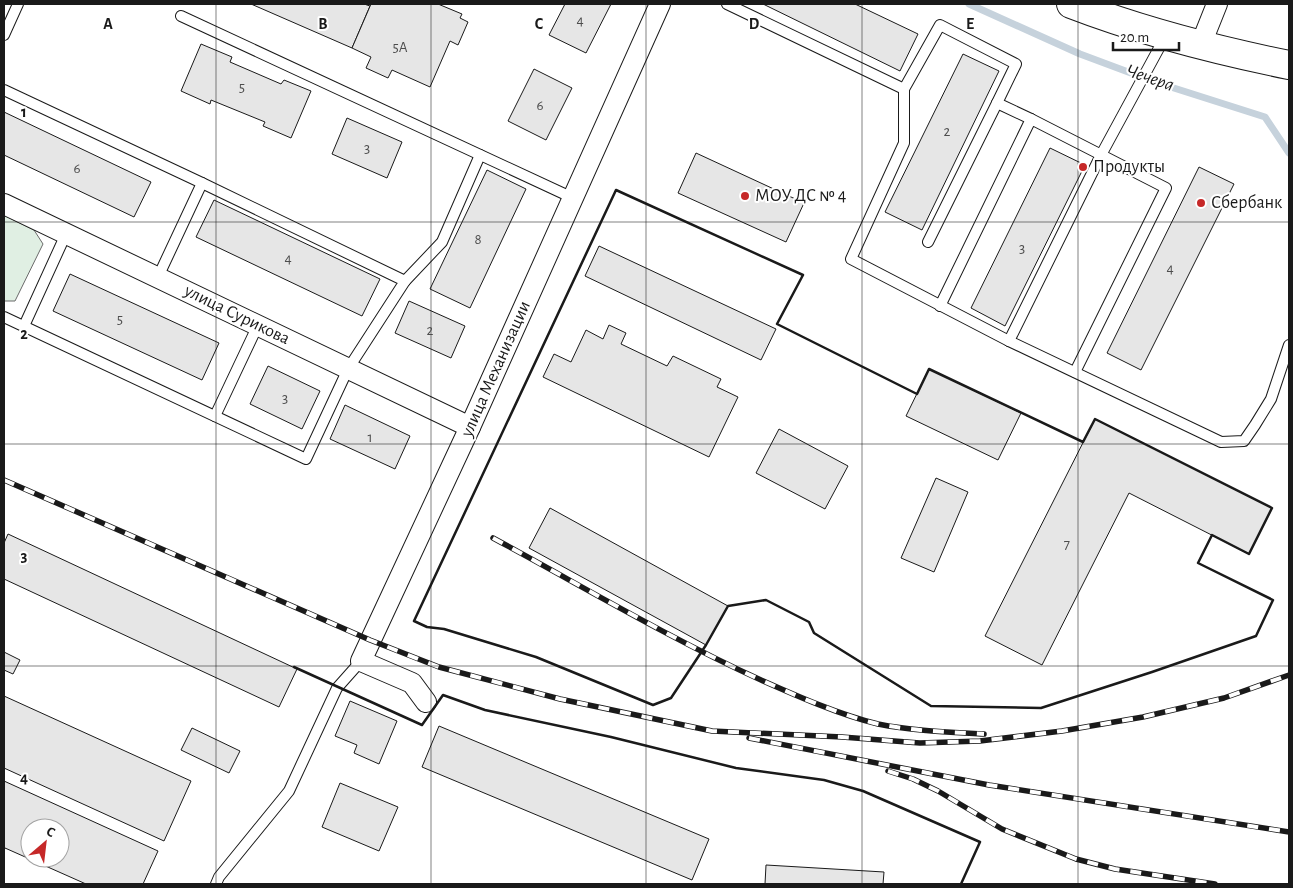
<svg xmlns="http://www.w3.org/2000/svg" width="1293" height="888" font-family="'Alegreya Sans',sans-serif">
	<rect width="100%" height="100%" fill="#fff"/>
	<polygon fill="#e0efe3" stroke="#6a6a6a" points="4,215 34,230 43,244 15,301 4,301"/>
	<g fill="none" stroke-linecap="round" stroke-linejoin="round">
		<polyline stroke="#c6d2dc" stroke-width="7" points="969,4 1080,54 1155,82 1265,117 1289,153"/>
	</g>
	<g fill="#e6e6e6" stroke="#1a1a1a" fill-rule="evenodd">
		<polygon points="251,4 364,4 370,6 352,48"/>
		<polygon points="371,4 438,4 462,14 460,18 468,22 458,45 450,41 430,87 392,70 388,78 366,68 371,57 352,48"/>
		<polygon points="565,4 611,4 586,53 549,35"/>
		<polygon points="763,4 855,4 918,34 900,71"/>
		<polygon points="201,44 232,57 230,62 281,84 284,80 311,91 291,138 263,126 265,122 211,100 210,104 181,91"/>
		<polygon points="963,54 999,71 922,230 885,212"/>
		<polygon points="534,69 572,88 546,140 508,121"/>
		<polygon points="4,112 151,182 134,217 4,155"/>
		<polygon points="347,118 402,142 387,178 332,154"/>
		<polygon points="1050,148 1085,165 1005,326 971,308"/>
		<polygon points="696,153 804,203 786,242 678,193"/>
		<polygon points="1199,167 1234,184 1141,370 1107,353"/>
		<polygon points="487,170 526,189 470,308 430,289"/>
		<polygon points="214,200 380,279 362,316 196,237"/>
		<polygon points="599,246 776,329 761,360 585,276"/>
		<polygon points="70,274 219,343 202,380 53,311"/>
		<polygon points="409,301 465,326 451,358 395,333"/>
		<polygon points="609,325 626,333 621,344 667,366 673,356 721,379 717,387 738,397 709,457 543,377 554,354 571,362 586,330 603,339"/>
		<polygon points="268,366 320,391 302,429 250,404"/>
		<polygon points="929,369 1021,413 998,460 906,416"/>
		<polygon points="345,405 410,436 395,469 330,439"/>
		<polygon points="1095,419 1272,508 1249,554 1129,493 1042,665 985,636"/>
		<polygon points="779,429 848,466 825,509 756,473"/>
		<polygon points="936,478 968,492 934,572 901,558"/>
		<polygon points="550,508 728,606 706,645 529,548"/>
		<polygon points="8,534 297,669 279,707 4,579 4,543"/>
		<polygon points="4,652 20,660 13,674 4,670"/>
		<polygon points="4,696 191,781 164,841 4,768"/>
		<polygon points="350,701 397,721 379,764 354,753 357,745 335,736"/>
		<polygon points="439,726 709,839 692,880 422,767"/>
		<polygon points="192,728 240,751 229,773 181,750"/>
		<path d="M4 781 158 851 143 884H86L5 848 4 850ZM30 828H60V858H30Z"/>
		<polygon points="340,783 398,807 379,851 322,827"/>
		<polygon points="766,865 884,872 883,884 765,884"/>
	</g>
	<g fill="none" stroke-linecap="round" stroke-linejoin="round">
		<g stroke="#1a1a1a" stroke-width="12">
			<g id="lane">
				<polyline points="727,4 904,89 904,143 851,259 1009,341 1221,442 1244,441 1255,425 1271,399 1289,345"/>
				<polyline points="181,16 573,198"/>
				<polyline points="4,35 18,4"/>
				<polyline points="904,89 940,25 1016,64 997,103"/>
				<polyline points="4,90 202,183 405,281 348,369 306,459 4,317"/>
				<polyline points="928,242 997,103 1031,119"/>
				<polyline points="158,277 202,183"/>
				<polyline points="405,281 442,242 480,155"/>
				<polyline points="940,306 1031,119 1166,188 1075,372"/>
				<polyline points="24,326 66,234"/>
				<polyline points="1009,341 1101,155 1165,37"/>
				<polyline points="215,416 258,325"/>
				<polyline points="216,884 219,877 289,791 337,688 361,661"/>
			</g>
		</g>
		<g stroke="#1a1a1a" stroke-width="22">
			<g id="street">
				<polyline points="1201,44 1217,4"/>
				<polyline points="4,204 470,427"/>
				<polyline points="426,702 412,683 361,661 470,427 660,4"/>
			</g>
		</g>
		<g stroke="#1a1a1a" stroke-width="30">
			<path id="secondary" d="M1071 4C1141 31 1215 50 1289 65"/>
		</g>
		<use href="#lane" stroke="#fff" stroke-width="10"/>
		<use href="#street" stroke="#fff" stroke-width="20"/>
		<use href="#secondary" stroke="#fff" stroke-width="28"/>
		<g stroke="#1a1a1a" stroke-width="5.5">
			<g id="rail">
				<polyline points="4,480 370,640 439,667 560,699 712,731 842,737 920,743 980,741 1062,731 1143,717 1224,698 1289,675"/>
				<path d="M493 538C582 586 669 638 761 680 797 696 840 715 878 724 913 731 948 732 984 734"/>
				<polyline points="749,738 989,785 1289,832"/>
				<polyline points="888,771 913,779 938,791 1002,829 1076,859 1115,869 1215,884"/>
			</g>
		</g>
		<use href="#rail" stroke="#fff" stroke-width="4" stroke-dasharray="11" stroke-linecap="butt"/>
		<g stroke="#1a1a1a" stroke-width="2.5">
			<polygon points="616,190 803,275 777,324 917,394 929,369 1083,442 1095,419 1272,508 1249,554 1212,535 1198,563 1273,600 1256,636 1152,672 1041,708 931,706 814,633 809,622 766,600 728,606 706,645 671,698 653,705 536,657 444,629 427,627 414,621"/>
			<polyline points="294,667 422,725 443,695 485,710 611,737 736,768 824,780 863,791 980,842 961,884"/>
		</g>
	</g>
	<path fill="none" stroke="#1a1a1a" stroke-width="1" stroke-opacity="0.55" d="M216 4V884M431 4V884M646 4V884M862 4V884M1078 4V884M4 222H1289M4 444H1289M4 666H1289"/>
	<g fill="#c62828" stroke="#fff" stroke-width="2">
		<circle cx="1083" cy="167" r="5"/>
		<circle cx="745" cy="196" r="5"/>
		<circle cx="1201" cy="203" r="5"/>
	</g>
	<g text-anchor="middle" dominant-baseline="central" stroke-width="4" stroke-linejoin="round" paint-order="stroke">
		<g font-size="15" fill="#4d4d4d">
			<text x="580" y="20">4</text>
			<text x="400" y="47">5А</text>
			<text x="242" y="87">5</text>
			<text x="540" y="105">6</text>
			<text x="947" y="131">2</text>
			<text x="367" y="148">3</text>
			<text x="77" y="168">6</text>
			<text x="478" y="239">8</text>
			<text x="1022" y="248">3</text>
			<text x="288" y="258">4</text>
			<text x="1170" y="268">4</text>
			<text x="120" y="319">5</text>
			<text x="430" y="330">2</text>
			<text x="285" y="398">3</text>
			<text x="370" y="437">1</text>
			<text x="1067" y="544">7</text>
		</g>
		<g font-size="18" fill="#1a1a1a" stroke="#fff" text-anchor="start">
			<text x="1093" y="167">Продукты</text>
			<text x="755" y="196">МОУ ДС № 4</text>
			<text x="1211" y="203">Сбербанк</text>
		</g>
		<g font-size="18" fill="#1a1a1a" stroke="#fff">
			<text transform="translate(237 315) rotate(26)">улица Сурикова</text>
			<text transform="translate(496 369) rotate(-66)">улица Механизации</text>
		</g>
		<g font-size="19" font-style="italic" fill="#1a1a1a" stroke="#fff">
			<text transform="translate(1150 78) rotate(19)">Чечера</text>
		</g>
	</g>
	<g font-size="16" text-anchor="middle" font-weight="bold" fill="#1a1a1a" stroke="#fff" stroke-width="4" stroke-linejoin="round" paint-order="stroke">
		<text x="108" y="29">A</text>
		<text x="323" y="29">B</text>
		<text x="539" y="29">C</text>
		<text x="754" y="29">D</text>
		<text x="970" y="29">E</text>
		<text x="24" y="117">1</text>
		<text x="24" y="339">2</text>
		<text x="24" y="561">3</text>
		<text x="24" y="783">4</text>
	</g>
	<rect width="1293" height="888" fill="none" stroke="#1a1a1a" stroke-width="10"/>
	<g transform="translate(45 843) rotate(28)"><circle r="24" fill="#ffffff" stroke="#a3a3a3"/>
	<path d="M0-4L9 19L0 12L-9 19Z" fill="#c62828"/>
	<text y="-8" font-size="14" font-weight="bold" text-anchor="middle" fill="#1a1a1a">С</text>
	</g>
	<path d="M1113 42v8h66v-8" fill="none" stroke="#1a1a1a" stroke-width="2.5"/>
	<text x="1120" y="42" font-size="15" fill="#1a1a1a" stroke="#ffffff" stroke-width="4" paint-order="stroke">20 m</text>
</svg>
